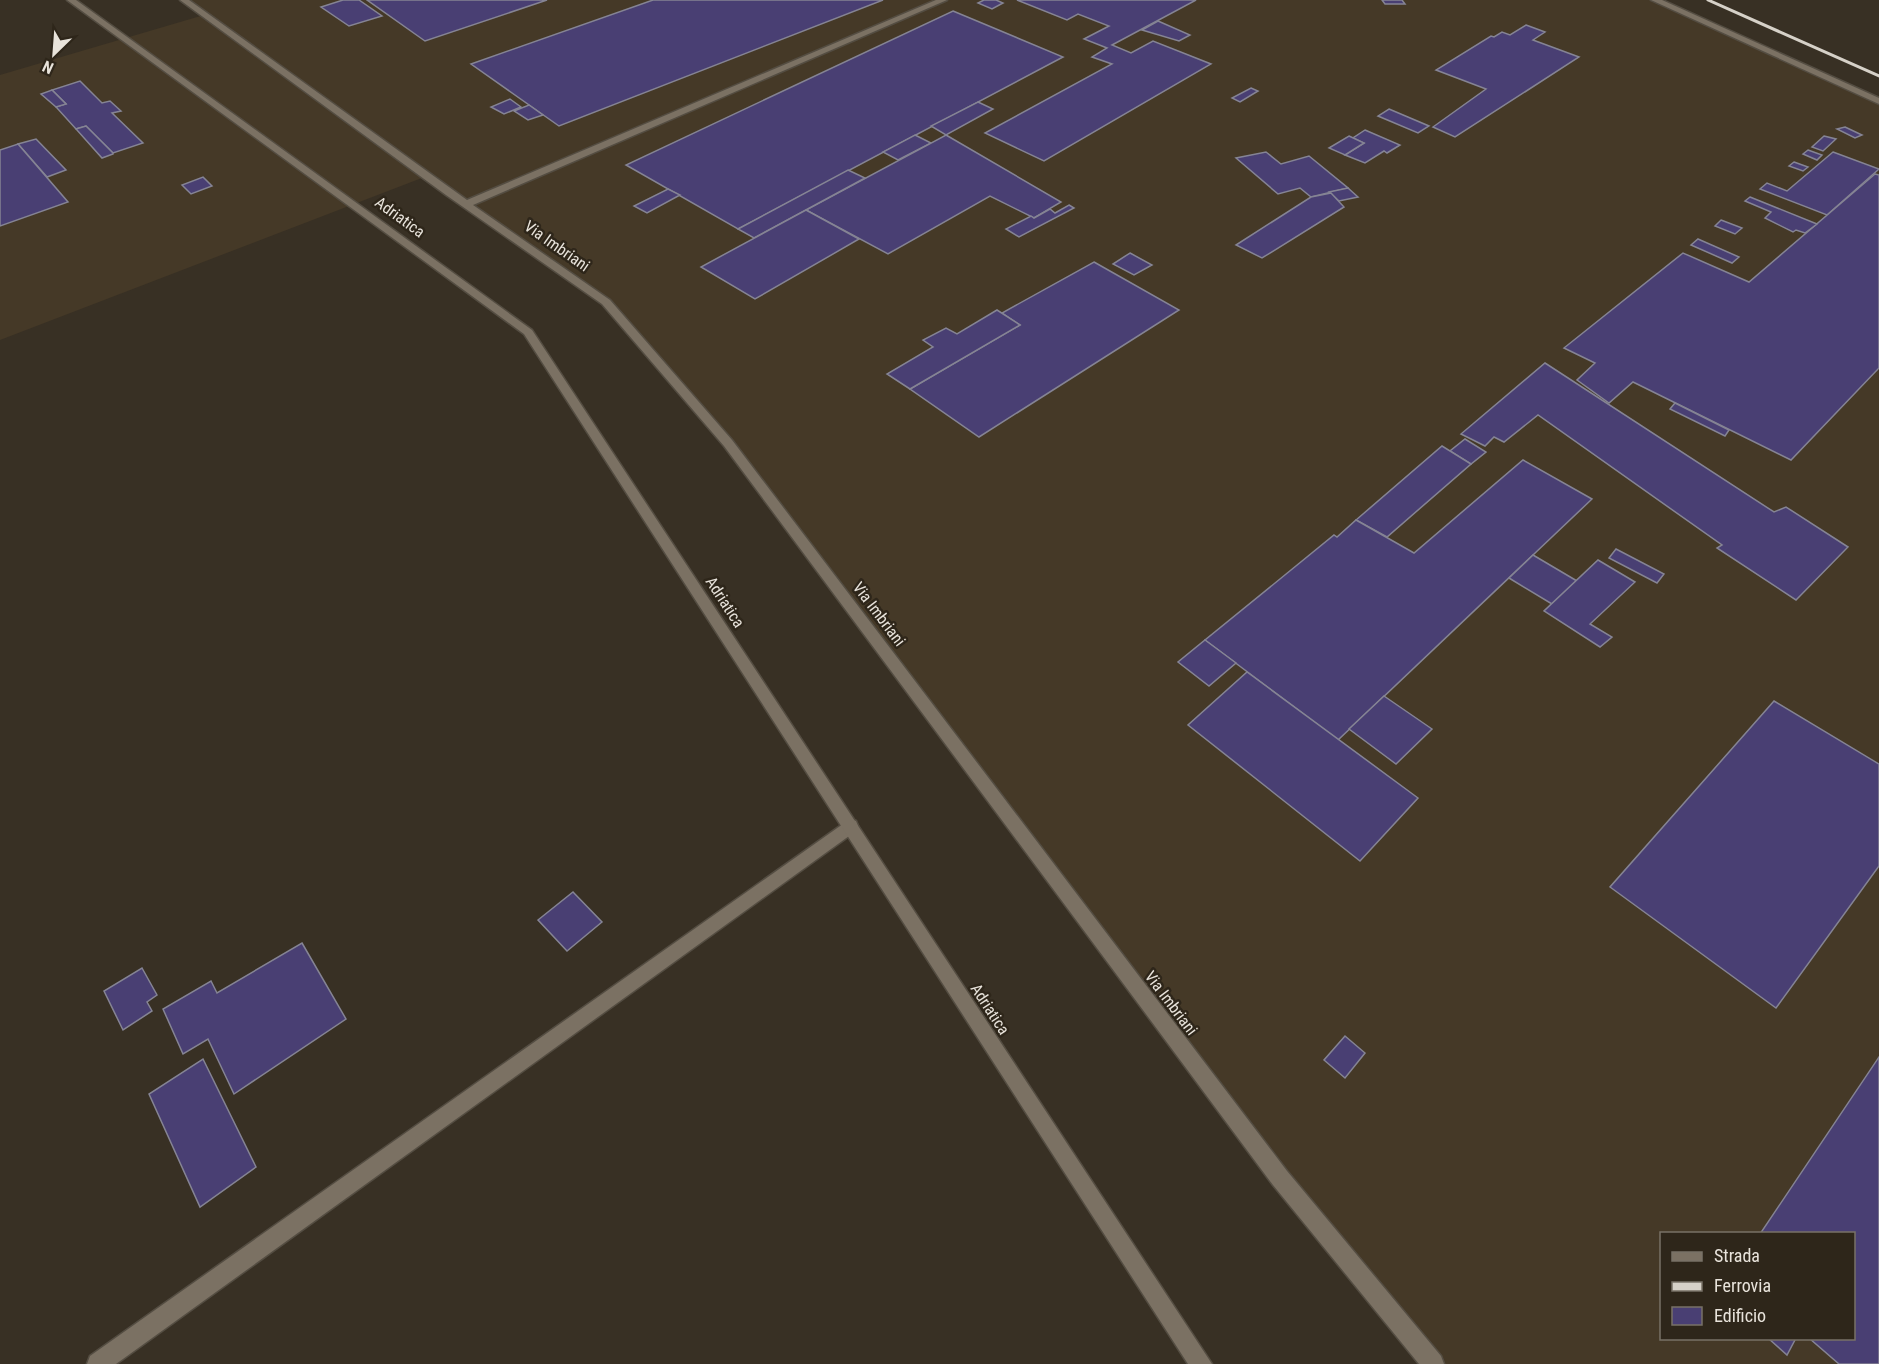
<svg xmlns="http://www.w3.org/2000/svg" width="1879" height="1364" font-family="'Roboto Condensed',sans-serif">
	<rect width="100%" height="100%" fill="#383024"/>
	<path fill="#453927" fill-rule="evenodd" d="M184 0H1655L1879 101V1364H1433L728 443 606 302 427 176 0 340V75L204 15ZM1662 1234H1854V1338H1662Z"/>
	<g fill="#493f73" stroke="#858494" stroke-width="1.5">
		<polygon points="343,0 359,0 382,16 349,26 321,7"/>
		<polygon points="367,0 547,0 425,41"/>
		<polygon points="653,0 883,0 559,126 471,64"/>
		<polygon points="984,0 996,0 1003,3 992,9 978,3"/>
		<polygon points="1017,0 1196,0 1112,45 1131,53 1153,41 1211,64 1044,161 985,133 1112,64 1092,57 1107,48 1084,39 1109,26 1078,14 1067,20"/>
		<polygon points="1382,0 1402,0 1405,4 1385,4"/>
		<polygon points="953,11 1063,57 738,229 626,165"/>
		<polygon points="1158,21 1190,35 1179,41 1142,30"/>
		<polygon points="1526,25 1545,32 1533,40 1579,57 1455,137 1433,127 1486,89 1436,70 1491,36 1494,37 1502,32 1510,35"/>
		<polygon points="80,81 102,103 110,101 121,111 112,113 143,143 113,153 86,126 76,129 56,107 66,104 52,90"/>
		<polygon points="1251,88 1258,91 1240,102 1232,98"/>
		<polygon points="52,90 66,104 56,107 41,94"/>
		<polygon points="510,99 521,107 504,114 491,107"/>
		<polygon points="978,102 993,109 946,135 931,126"/>
		<polygon points="529,105 543,115 528,120 514,111"/>
		<polygon points="1389,109 1429,126 1418,133 1378,116"/>
		<polygon points="86,126 113,153 113,154 102,158 76,129"/>
		<polygon points="1845,127 1862,135 1855,138 1837,129"/>
		<polygon points="1365,130 1400,145 1387,153 1384,151 1365,163 1345,155 1364,143 1353,138"/>
		<polygon points="915,135 931,143 898,160 883,152"/>
		<polygon points="946,135 1061,202 1034,218 990,196 888,254 806,210"/>
		<polygon points="1349,136 1364,143 1345,155 1329,148"/>
		<polygon points="1824,136 1836,139 1823,151 1812,147"/>
		<polygon points="36,139 66,170 47,177 18,144"/>
		<polygon points="18,144 68,202 0,226 0,150"/>
		<polygon points="1808,150 1822,155 1817,160 1803,154"/>
		<polygon points="1266,152 1281,164 1309,156 1348,188 1311,197 1300,188 1278,194 1236,158"/>
		<polygon points="1833,152 1879,169 1827,215 1760,189 1767,183 1787,191"/>
		<polygon points="1794,162 1808,167 1803,171 1789,166"/>
		<polygon points="848,170 865,178 754,238 738,229"/>
		<polygon points="1875,174 1879,175 1879,368 1791,460 1633,382 1609,403 1577,380 1595,363 1564,348 1683,253 1749,282"/>
		<polygon points="203,177 212,186 191,194 182,185"/>
		<polygon points="1348,188 1358,197 1339,201 1329,192"/>
		<polygon points="668,189 680,195 647,213 634,206"/>
		<polygon points="1331,193 1344,207 1262,258 1236,245 1311,197"/>
		<polygon points="1750,197 1817,224 1805,233 1796,230 1793,232 1765,218 1771,212 1745,201"/>
		<polygon points="1069,205 1074,208 1019,237 1006,229 1031,216 1034,218 1050,209 1055,213"/>
		<polygon points="806,210 859,239 755,299 701,267"/>
		<polygon points="1721,220 1742,228 1735,234 1715,226"/>
		<polygon points="1698,239 1739,257 1732,263 1691,245"/>
		<polygon points="1130,253 1152,265 1134,275 1113,264"/>
		<polygon points="1094,262 1179,310 979,437 910,389 1020,325 1002,313"/>
		<polygon points="997,310 1020,325 910,389 887,374 933,347 923,340 946,328 957,334"/>
		<polygon points="1545,363 1774,512 1786,507 1848,547 1796,600 1717,548 1722,545 1538,415 1504,442 1494,437 1485,446 1461,434"/>
		<polygon points="1675,403 1729,430 1725,436 1670,409"/>
		<polygon points="1465,439 1486,452 1471,464 1450,451"/>
		<polygon points="1442,446 1471,464 1387,537 1356,520"/>
		<polygon points="1523,460 1592,499 1338,740 1205,640 1334,535 1337,537 1356,520 1414,553"/>
		<polygon points="1616,549 1664,574 1657,583 1609,558"/>
		<polygon points="1533,555 1577,581 1552,604 1509,578"/>
		<polygon points="1598,560 1635,582 1590,624 1612,637 1600,647 1544,611"/>
		<polygon points="1205,640 1236,663 1209,686 1178,662"/>
		<polygon points="1247,672 1418,798 1360,861 1188,725"/>
		<polygon points="1384,696 1432,729 1396,764 1349,729"/>
		<polygon points="1774,701 1879,764 1879,866 1776,1008 1610,887"/>
		<polygon points="573,892 602,922 567,951 538,920"/>
		<polygon points="302,943 346,1019 234,1094 208,1039 183,1054 163,1009 211,981 217,993"/>
		<polygon points="142,968 157,995 147,1002 152,1011 123,1030 104,991"/>
		<polygon points="1345,1036 1365,1053 1345,1078 1324,1060"/>
		<polygon points="1879,1057 1879,1364 1839,1364 1809,1338 1854,1338 1854,1234 1760,1234"/>
		<polygon points="203,1059 256,1167 200,1207 149,1094"/>
		<polygon points="1768,1338 1796,1338 1787,1355"/>
	</g>
	<g fill="none" stroke-linecap="round" stroke-linejoin="round">
		<g stroke="#544d42" stroke-width="3">
			<g id="service">
				<polygon points="180,0 189,0 467,200 936,0 947,0 473,205 610,300 732,440 1287,1171 1441,1356 1444,1364 1419,1364 1273,1185 724,446 602,304 446,195"/>
				<polygon points="1651,0 1662,0 1879,98 1879,104"/>
			</g>
		</g>
		<g stroke="#544d42" stroke-width="3">
			<polygon id="minor" points="850,819 856,821 858,826 856,831 116,1364 87,1364 90,1356"/>
		</g>
		<g stroke="#544d42" stroke-width="3">
			<polygon id="secondary" points="67,0 76,0 532,330 1212,1364 1188,1364 524,334"/>
		</g>
		<use href="#service" fill="#7b7163" fill-rule="evenodd"/>
		<use href="#minor" fill="#7b7163" fill-rule="evenodd"/>
		<use href="#secondary" fill="#7b7163" fill-rule="evenodd"/>
		<polyline stroke="#d6d1c8" stroke-width="3" points="1708,0 1879,76"/>
	</g>
	<g text-anchor="middle" dominant-baseline="central" stroke-width="5" stroke-linejoin="round" paint-order="stroke">
		<g font-size="16" fill="#e8e3db" stroke="#2e261a">
			<text transform="translate(400 217) rotate(36)">Adriatica</text>
			<text transform="translate(557 246) rotate(35)">Via Imbriani</text>
			<text transform="translate(725 602) rotate(57)">Adriatica</text>
			<text transform="translate(879 614) rotate(53)">Via Imbriani</text>
			<text transform="translate(1171 1003) rotate(53)">Via Imbriani</text>
			<text transform="translate(990 1009) rotate(57)">Adriatica</text>
		</g>
	</g>
	<rect x="1660" y="1232" width="195" height="108" fill="#2e261a" stroke="#787267" stroke-width="1.5"/>
	<rect x="1672" y="1252" width="30" height="9" fill="#7b7163" stroke="#787267" stroke-width="1.5"/>
	<text x="1714" y="1262" font-size="18" fill="#e8e3db">Strada</text>
	<rect x="1672" y="1282" width="30" height="9" fill="#d6d1c8" stroke="#787267" stroke-width="1.5"/>
	<text x="1714" y="1292" font-size="18" fill="#e8e3db">Ferrovia</text>
	<rect x="1672" y="1307" width="30" height="18" fill="#493f73" stroke="#787267" stroke-width="1.5"/>
	<text x="1714" y="1322" font-size="18" fill="#e8e3db">Edificio</text>
	<g transform="translate(54 54) rotate(205)" stroke="#2e261a" stroke-width="4.5" paint-order="stroke">
	<path d="M0-4.5L10 22L0 15L-10 22Z" fill="#e8e3db"/>
	<text y="-9" font-size="16" font-weight="bold" text-anchor="middle" fill="#e8e3db">N</text>
	</g>
</svg>
